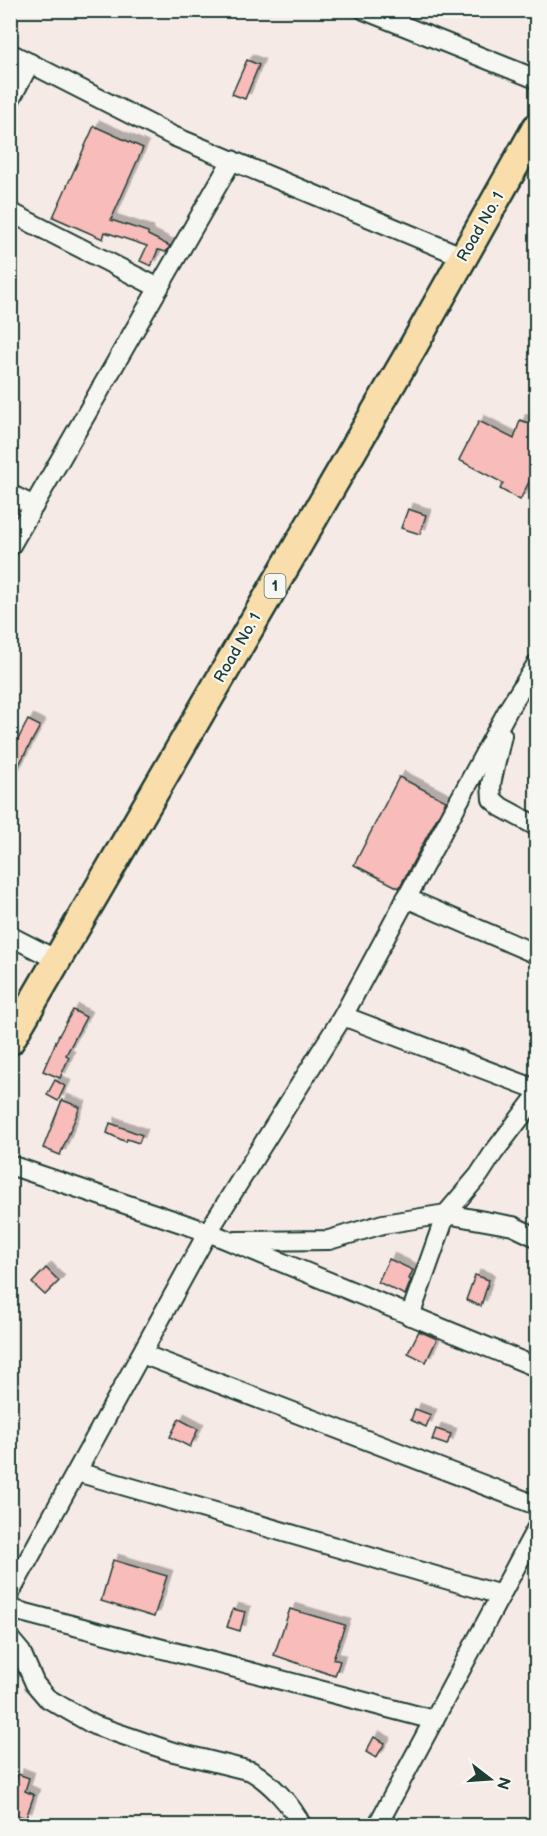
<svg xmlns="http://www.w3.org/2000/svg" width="547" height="1836" font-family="'Balsamiq Sans',sans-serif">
	<defs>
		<filter id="shadow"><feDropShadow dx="5.5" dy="-5.5" stdDeviation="0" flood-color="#0004"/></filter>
	</defs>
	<rect width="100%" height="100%" fill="#f6eae7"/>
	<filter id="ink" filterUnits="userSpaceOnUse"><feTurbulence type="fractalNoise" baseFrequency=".0167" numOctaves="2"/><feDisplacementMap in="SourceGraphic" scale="12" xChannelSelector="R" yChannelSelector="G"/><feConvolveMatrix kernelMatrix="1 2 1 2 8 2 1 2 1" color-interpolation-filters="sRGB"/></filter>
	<g filter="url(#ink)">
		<g fill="#f8bcba" stroke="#1f3d34" stroke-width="1.5" filter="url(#shadow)">
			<polygon points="247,60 259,65 245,99 232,94"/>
			<polygon points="94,126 143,148 111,220 148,232 148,235 170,246 166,252 158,250 151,266 140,261 147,246 105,232 103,239 53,217"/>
			<polygon points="520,420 537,426 537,478 532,476 520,500 500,489 503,483 459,460 479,421 514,439"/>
			<polygon points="408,509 426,515 420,534 401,528"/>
			<polygon points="28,720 40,726 10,781 10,743 15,745"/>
			<polygon points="399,777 446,801 399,888 354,865"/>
			<polygon points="73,1010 86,1017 66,1055 69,1057 60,1078 43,1071 58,1037"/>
			<polygon points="55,1080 65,1086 58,1101 47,1095"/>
			<polygon points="62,1100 80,1107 60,1155 43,1148"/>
			<polygon points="110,1123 142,1135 139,1143 127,1139 126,1142 107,1133"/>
			<polygon points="389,1259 413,1270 409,1279 411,1280 405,1295 378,1282"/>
			<polygon points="46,1268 59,1281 45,1295 32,1283"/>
			<polygon points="475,1275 489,1280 481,1306 466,1300"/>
			<polygon points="419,1331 437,1339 426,1362 408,1353"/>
			<polygon points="415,1409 431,1415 426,1427 411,1420"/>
			<polygon points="179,1419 198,1429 190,1447 170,1437"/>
			<polygon points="436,1429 451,1434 447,1445 432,1440"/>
			<polygon points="113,1560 167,1576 154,1617 101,1601"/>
			<polygon points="233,1609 245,1612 240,1631 227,1627"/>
			<polygon points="290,1609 345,1625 333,1659 340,1661 335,1676 274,1655"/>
			<polygon points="374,1737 385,1743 376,1758 366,1752"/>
			<polygon points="18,1774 29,1778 25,1791 34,1795 26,1818 10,1813 10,1780 16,1782"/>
		</g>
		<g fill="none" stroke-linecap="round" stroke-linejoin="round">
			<g stroke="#1f3d34" stroke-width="22">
				<g id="minor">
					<polyline points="364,10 536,79"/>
					<polyline points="10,53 173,136 464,257"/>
					<polyline points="10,100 30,63"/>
					<polyline points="10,212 159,288"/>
					<polyline points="10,494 34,506"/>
					<polyline points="10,547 232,160"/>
					<polyline points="502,735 491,784 492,799 501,807 536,826"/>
					<polyline points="406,898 536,954"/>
					<polyline points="10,936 57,960"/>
					<polyline points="343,1016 536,1089"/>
					<polyline points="10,1165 208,1232 536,1367"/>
					<polyline points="236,1241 329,1240 383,1224 446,1214 513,1226 536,1237"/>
					<polyline points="410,1316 446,1214 479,1175 494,1152 536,1097"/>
					<polyline points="142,1354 536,1505"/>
					<polyline points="77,1472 501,1595"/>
					<polyline points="10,1593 208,1232 343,1016 509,708 536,665"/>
					<polyline points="10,1609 434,1720"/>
					<path d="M10 1639 21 1652 35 1684 47 1698 94 1725 170 1751 251 1771C270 1782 292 1805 302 1826"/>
					<polyline points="377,1826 536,1529"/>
				</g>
			</g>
			<g stroke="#1f3d34" stroke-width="32">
				<polyline id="highway" points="10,1041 414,345 536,128"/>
			</g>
			<use href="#minor" stroke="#f6f6f2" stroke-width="18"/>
			<use href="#highway" stroke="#f9deab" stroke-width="27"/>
		</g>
	</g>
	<g text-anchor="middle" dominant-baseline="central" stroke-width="4.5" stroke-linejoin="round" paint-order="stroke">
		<rect fill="#f6f6f2" stroke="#60746d" stroke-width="1.5" x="264.5" y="574" width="21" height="24" rx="4.5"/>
		<g font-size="15" font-weight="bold" fill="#1f3d34">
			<text x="275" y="586">1</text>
		</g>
		<g font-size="16" fill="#1f3d34" stroke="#f6f6f2">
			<text transform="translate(481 227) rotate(-60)">Road No. 1</text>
			<text transform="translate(238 648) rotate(-60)">Road No. 1</text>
		</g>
	</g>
	<rect width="547" height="1836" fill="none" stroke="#f6f6f2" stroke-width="36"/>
	<rect x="18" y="18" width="511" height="1800" fill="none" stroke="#1f3d34" stroke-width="2" filter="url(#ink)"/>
	<g transform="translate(490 1779) rotate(107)" stroke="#f6f6f2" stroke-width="4.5" paint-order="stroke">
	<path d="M0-4.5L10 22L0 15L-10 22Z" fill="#1f3d34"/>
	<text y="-9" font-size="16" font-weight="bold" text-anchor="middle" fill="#1f3d34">N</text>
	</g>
</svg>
